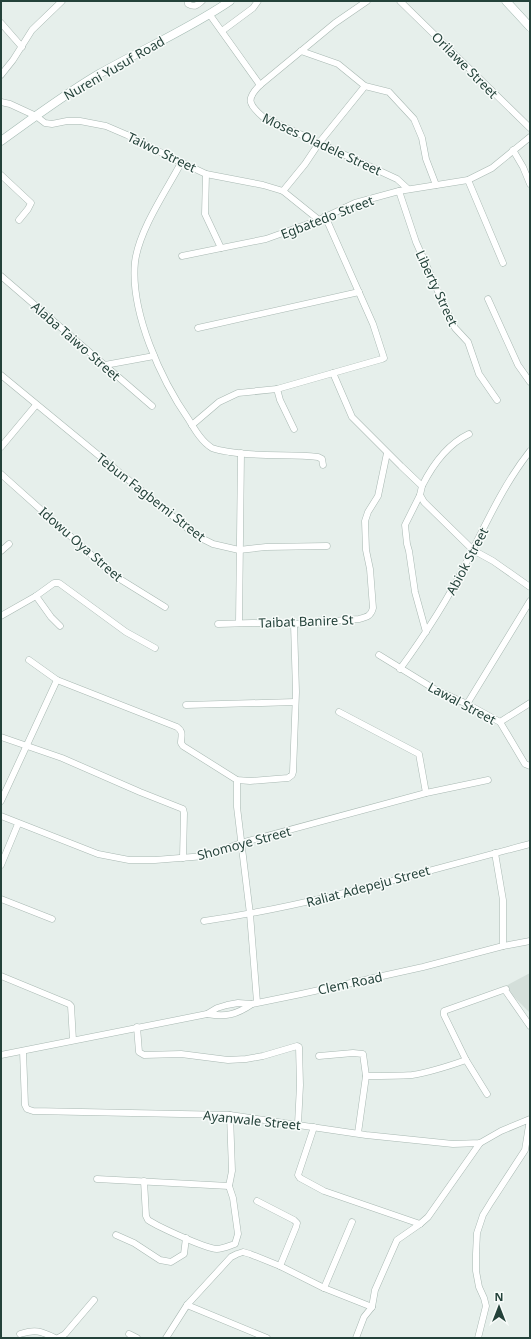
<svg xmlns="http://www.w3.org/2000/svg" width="531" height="1339" font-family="'Noto Sans',sans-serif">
	<rect width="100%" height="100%" fill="#e6efeb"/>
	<polygon fill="#d4dfda" points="530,973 530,1013 504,987"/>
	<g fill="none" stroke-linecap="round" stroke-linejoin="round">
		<g stroke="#a8b8b2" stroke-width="7">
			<g id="street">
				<path d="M188 1V4C195 8 197 5 202 1"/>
				<path d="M367 1 335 23 260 85C246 99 248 104 263 117L397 179 408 189"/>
				<polyline points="400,1 530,128"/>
				<polyline points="210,15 260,85"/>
				<polyline points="1,23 22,47"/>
				<polyline points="222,31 253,8 258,1"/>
				<polyline points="301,51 338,64 365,86 389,92 414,119 422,138 426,159 436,185"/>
				<polyline points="1,75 13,60 32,30 62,1"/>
				<polyline points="1,102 10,104 36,116 45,123 52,124 67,121 80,121 106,126 127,135 170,157 206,174 263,185 283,191 319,220"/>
				<polyline points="513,150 523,167 530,184"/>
				<path d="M181 163C166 191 139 230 135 262 130 312 161 380 189 420 195 430 202 442 212 448 217 450 224 451 230 452 259 457 289 454 318 457L322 459 323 465"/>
				<polyline points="206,174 205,214 221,248"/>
				<polyline points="1,175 31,203 28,209 19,220"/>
				<polyline points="468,180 503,263"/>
				<polyline points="283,191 305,164 319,143 365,86"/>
				<polyline points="399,191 416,242 449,316 455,328 468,342 479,374 497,400"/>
				<polyline points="182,256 266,239 319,220 355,203 399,191 468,180 492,168 530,137"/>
				<polyline points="1,276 152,406"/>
				<polyline points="488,299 518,365 530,382"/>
				<polyline points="198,328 359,292"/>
				<polyline points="105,365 154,356"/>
				<polyline points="333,373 352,417 401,466 422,486 420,495 424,502 473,550 493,561 530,587"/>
				<polyline points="1,375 187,528 203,539 213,544 239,550 266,547 327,546"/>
				<polyline points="277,389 280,400 294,429"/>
				<polyline points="192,425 219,402 238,393 277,389 382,359 384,358 373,324 325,216"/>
				<polyline points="1,447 36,405"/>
				<polyline points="1,474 115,576 165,607"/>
				<path d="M422 486C432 466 448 444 469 434"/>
				<polyline points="420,495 405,525 407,544 409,551 415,592 426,632"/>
				<polyline points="1,551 9,544"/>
				<polyline points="36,596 51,617 60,626"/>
				<polyline points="1,616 36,596 54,583 59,583 126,632 155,648"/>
				<polyline points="239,623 241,453"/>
				<path d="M218 624 252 623 294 624 359 619C367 617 371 616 373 608L370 569 366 550 365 521 368 512 378 496 387 453"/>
				<polyline points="379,655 436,690 467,704 500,722 525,764 530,766"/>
				<path d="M29 660 57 680 177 727C184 732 181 736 181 743L183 746 237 780 250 781 288 778 292 775 293 772 296 692 294 624"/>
				<path d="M400 669C424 636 447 601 465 565 485 526 503 485 530 451"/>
				<polyline points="467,704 530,601"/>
				<polyline points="186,705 295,702"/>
				<polyline points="339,712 419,754 426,793"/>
				<polyline points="500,722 530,703"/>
				<polyline points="1,737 62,758 140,792 183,809 184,813 183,858"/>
				<polyline points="237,780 237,807 250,914 257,1002"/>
				<polyline points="1,801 57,680"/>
				<polyline points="1,816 98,854 129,860 155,860 205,856 241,843 426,793 488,780"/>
				<polyline points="495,853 503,900 503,946"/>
				<polyline points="1,865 18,824"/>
				<polyline points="1,899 52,919"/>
				<path d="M204 921C315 905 422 872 530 844"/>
				<polyline points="1,976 69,1004 71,1006 73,1040"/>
				<path d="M207 1014C226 1017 236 1015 252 1004"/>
				<polyline points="137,1027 139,1052 144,1055 181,1054 228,1060 246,1059 263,1056 297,1046 299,1047 300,1085 298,1124"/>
				<polyline points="23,1051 25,1105 27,1109 33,1111 230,1115 366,1135 453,1144 480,1143 501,1131 530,1119 525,1150 491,1202 483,1215 477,1233 476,1254 476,1271 479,1287 484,1298 486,1306 478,1338"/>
				<polyline points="1,1055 207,1014 217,1008 227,1005 238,1003 252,1004 301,994 423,967 503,946 530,941"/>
				<polyline points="319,1056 353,1053 363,1054 366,1076 358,1133"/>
				<path d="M366 1076C382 1076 397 1076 412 1075 431 1072 449 1066 466 1060"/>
				<polyline points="487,1094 466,1060 444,1015 444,1011 506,989 505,990 530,1026"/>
				<polyline points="314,1127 298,1175 300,1178 324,1191 420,1224"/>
				<polyline points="97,1179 229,1186"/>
				<path d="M144 1181 146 1216 148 1220C159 1227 204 1248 217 1249 222 1249 229 1246 235 1244L238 1234 233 1198 229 1186 232 1171 230 1115"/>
				<polyline points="257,1201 294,1220 297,1223 296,1227 280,1266"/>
				<polyline points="116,1235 134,1243 160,1260 171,1262 184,1254 186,1238"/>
				<polyline points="324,1288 352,1222"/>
				<polyline points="187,1305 267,1338"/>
				<path d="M20 1334C35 1329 41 1331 55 1338"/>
				<polyline points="129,1334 137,1338"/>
				<polyline points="58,1338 65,1334 94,1300"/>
				<polyline points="166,1338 187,1305 231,1257 237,1254 243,1252 250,1254 280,1266 324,1288 372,1307"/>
				<polyline points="356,1338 364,1317 372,1307 375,1290 397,1240 420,1224 428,1217 480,1143"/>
			</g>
		</g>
		<g stroke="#a4bbb3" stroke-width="9">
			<g id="secondary">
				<polyline points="506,1 530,27"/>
				<path d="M1 141C33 118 65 94 99 74 143 49 189 29 230 1"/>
			</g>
		</g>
		<use href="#street" stroke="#fff" stroke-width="6"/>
		<use href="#secondary" stroke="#fff" stroke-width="8"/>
	</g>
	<g text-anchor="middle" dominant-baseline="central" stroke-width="3" stroke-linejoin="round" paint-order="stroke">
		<g font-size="13" fill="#24423a" stroke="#f7fbf9">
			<text transform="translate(465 65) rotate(45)">Orilawe Street</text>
			<text transform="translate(114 68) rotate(-30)">Nureni Yusuf Road</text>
			<text transform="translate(322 144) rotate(25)">Moses Oladele Street</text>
			<text transform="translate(162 152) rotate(26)">Taiwo Street</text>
			<text transform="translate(327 217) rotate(-21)">Egbatedo Street</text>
			<text transform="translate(437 288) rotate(65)">Liberty Street</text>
			<text transform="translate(76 341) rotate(41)">Alaba Taiwo Street</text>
			<text transform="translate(151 497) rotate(38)">Tebun Fagbemi Street</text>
			<text transform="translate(81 544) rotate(41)">Idowu Oya Street</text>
			<text transform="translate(467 561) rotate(-62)">Abiok Street</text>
			<text transform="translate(306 621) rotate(-2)">Taibat Banire St</text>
			<text transform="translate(462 703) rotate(28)">Lawal Street</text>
			<text transform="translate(244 843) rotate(-15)">Shomoye Street</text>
			<text transform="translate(368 886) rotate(-15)">Raliat Adepeju Street</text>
			<text transform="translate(350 983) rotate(-12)">Clem Road</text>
			<text transform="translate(252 1120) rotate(6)">Ayanwale Street</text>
		</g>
	</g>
	<rect width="531" height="1339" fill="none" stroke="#24423a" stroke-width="4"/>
	<g transform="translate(499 1307)" stroke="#f7fbf9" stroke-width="3" paint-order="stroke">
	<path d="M0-3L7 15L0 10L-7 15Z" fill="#24423a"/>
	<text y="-6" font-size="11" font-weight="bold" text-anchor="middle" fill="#24423a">N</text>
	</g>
</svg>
